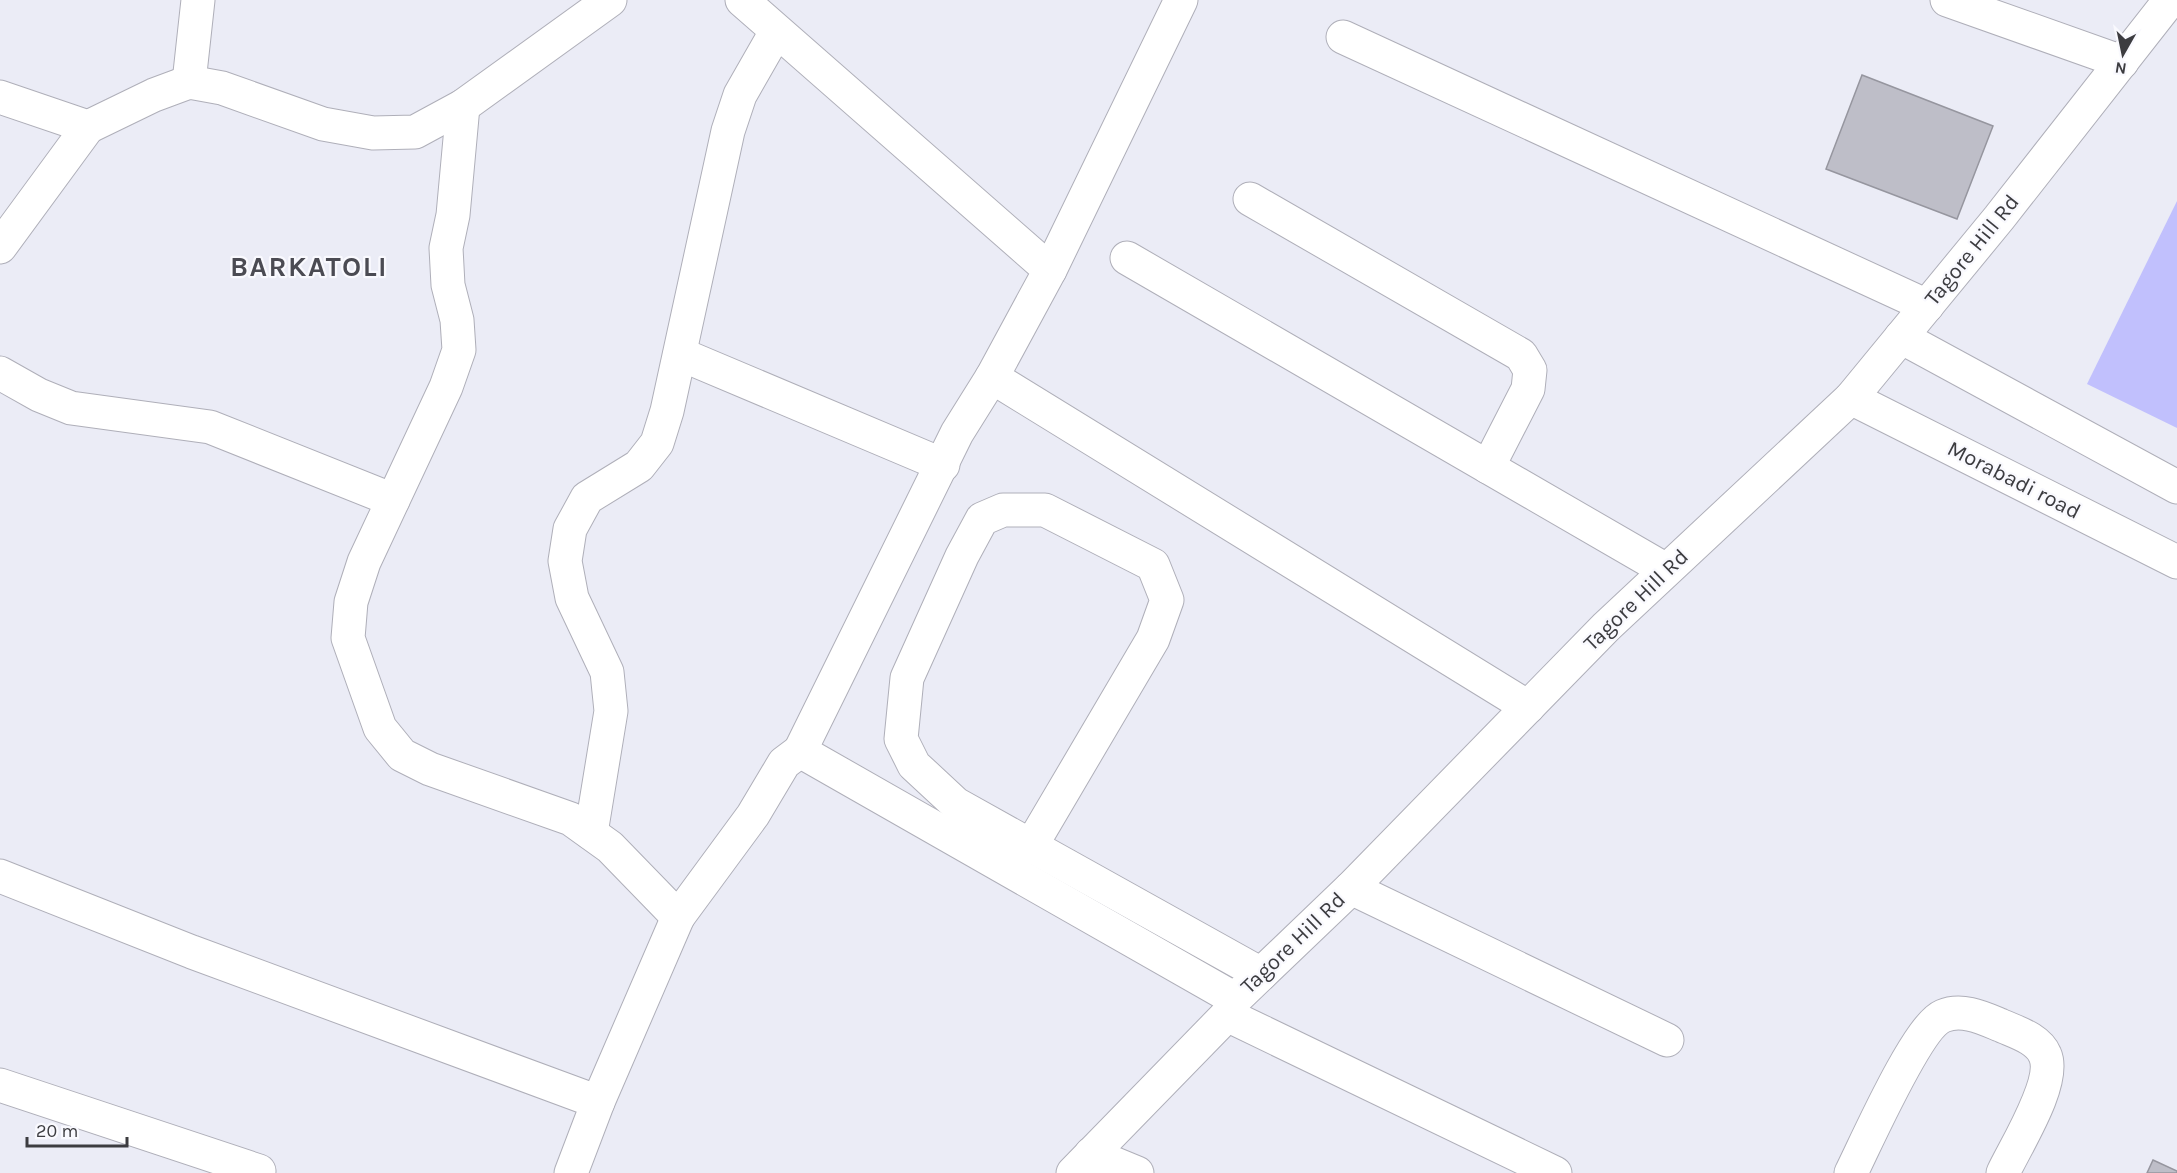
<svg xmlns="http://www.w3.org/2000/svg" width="2177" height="1173" font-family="Karla,sans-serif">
	<rect width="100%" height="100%" fill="#ebecf6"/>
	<polygon fill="#c1c0fd" points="2177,201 2177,428 2087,384"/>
	<g fill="#bebec8" stroke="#96969f" stroke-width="1.5">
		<polygon points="1862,75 1993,126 1957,219 1826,169"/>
		<polygon points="2153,1160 2177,1171 2177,1173 2147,1173"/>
	</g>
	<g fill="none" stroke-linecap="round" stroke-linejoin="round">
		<g stroke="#afafb9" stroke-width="35">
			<g id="minor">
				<polyline points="742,0 1050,270 992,377 957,433 800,751 1235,999"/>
				<polyline points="1947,0 2122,62"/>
				<polyline points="1343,37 1927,306"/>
				<polyline points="189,82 198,0"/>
				<polyline points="0,97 88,127 154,95 189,82 222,88 323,124 373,133 415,132 463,106 610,0"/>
				<polyline points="463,106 453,215 446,248 448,285 457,320 459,350 446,387 364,562 351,602 348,638 380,728 402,755 430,769 571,819 610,847 678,917 753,815 784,763 800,751"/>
				<polyline points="1250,199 1521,355 1530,370 1528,389 1488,467"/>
				<polyline points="0,247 88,127"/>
				<polyline points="1127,258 1666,570"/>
				<polyline points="1050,270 1181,0"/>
				<polyline points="1901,337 2177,487"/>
				<polyline points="680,354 943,465"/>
				<polyline points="0,373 39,395 71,408 210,427 393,500"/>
				<polyline points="992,377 1528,707"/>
				<polyline points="1851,398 2177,562"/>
				<polyline points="591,833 611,711 607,672 572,598 565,561 570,529 587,498 639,466 657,443 667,411 728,131 740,95 776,32"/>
				<polyline points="1031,846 1153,639 1167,600 1153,565 1045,510 1003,510 982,519 962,556 907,678 901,739 914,765 956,804 1261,974"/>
				<polyline points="0,876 192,952 598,1102"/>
				<polyline points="1351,888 1667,1040"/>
				<polyline points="1227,1015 1555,1173"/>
				<polyline points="0,1085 259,1171"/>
				<polyline points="1091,1154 1137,1173"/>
				<polyline points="571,1173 598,1102 678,917"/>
				<path d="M1851 1173C1866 1143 1917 1027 1943 1016 1962 1008 1983 1018 2000 1025 2015 1032 2038 1038 2045 1055 2057 1082 2015 1147 2003 1173"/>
			</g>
		</g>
		<g stroke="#afafb9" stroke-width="35">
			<polyline id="major" points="1073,1173 1227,1015 1235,999 1351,888 1606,627 1851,398 1999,218 2170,0"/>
		</g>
		<use href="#minor" stroke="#fff" stroke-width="33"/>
		<use href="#major" stroke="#fff" stroke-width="33"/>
	</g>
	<g text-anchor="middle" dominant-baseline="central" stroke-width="4.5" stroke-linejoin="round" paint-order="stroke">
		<g font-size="22" fill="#3c3c40" stroke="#f9f9fe">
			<text transform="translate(1972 250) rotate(-51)">Tagore Hill Rd</text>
			<text transform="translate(2014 480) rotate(27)">Morabadi road</text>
			<text transform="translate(1636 600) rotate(-44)">Tagore Hill Rd</text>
			<text transform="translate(1293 943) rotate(-44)">Tagore Hill Rd</text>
		</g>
		<g font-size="28" font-weight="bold" letter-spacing="1.5" fill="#4b4b53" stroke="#f9f9fe">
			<text x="309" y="266">BARKATOLI</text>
		</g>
	</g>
	<g transform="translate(2123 54) rotate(189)" stroke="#f9f9fe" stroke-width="4.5" paint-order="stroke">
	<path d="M0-4.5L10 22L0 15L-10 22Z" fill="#3c3c40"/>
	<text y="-9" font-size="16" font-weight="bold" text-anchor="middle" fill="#3c3c40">N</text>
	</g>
	<path d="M27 1137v9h100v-9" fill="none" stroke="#3c3c40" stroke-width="3"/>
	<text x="36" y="1137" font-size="18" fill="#3c3c40" stroke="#f9f9fe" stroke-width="4.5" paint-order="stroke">20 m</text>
</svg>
